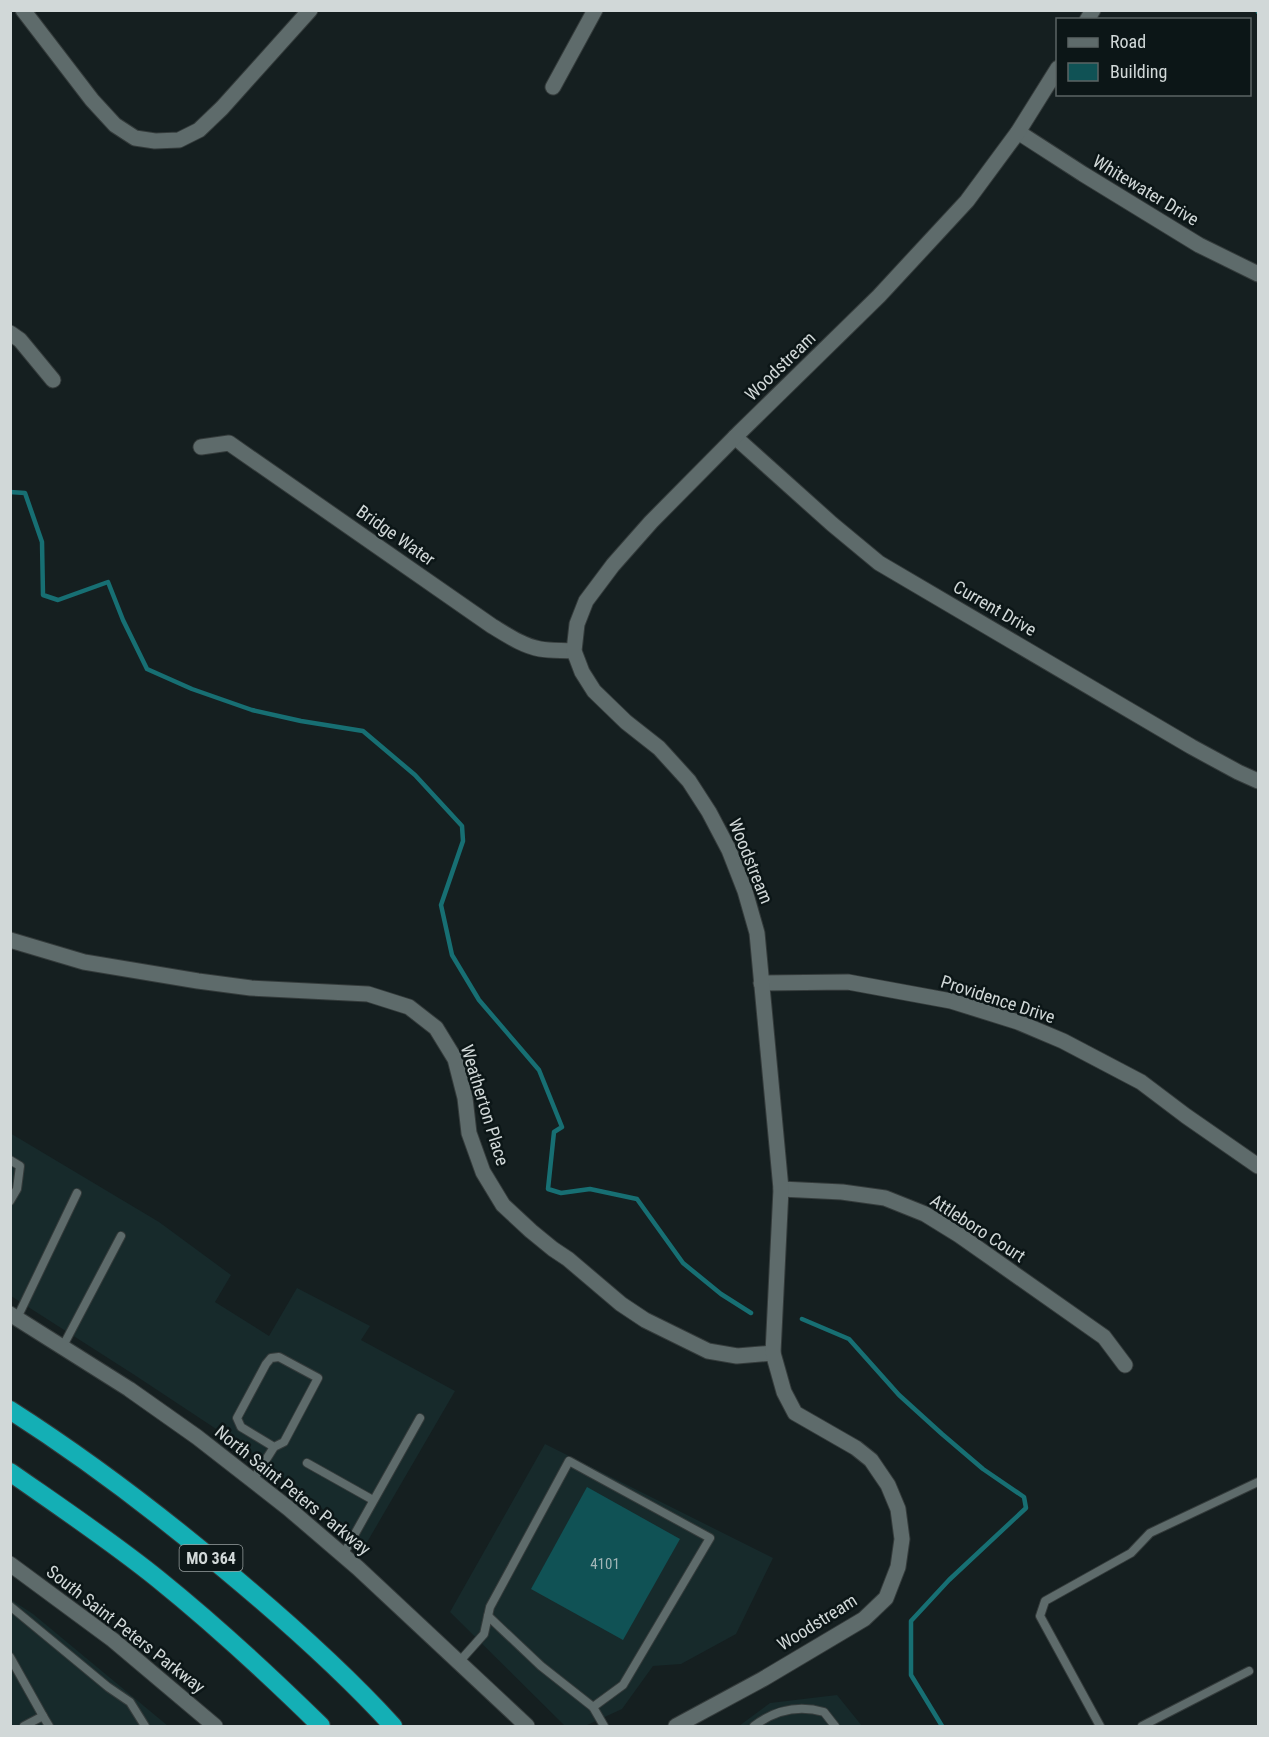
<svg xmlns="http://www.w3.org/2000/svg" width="1269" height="1737" font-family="'Roboto Condensed',sans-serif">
	<rect width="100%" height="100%" fill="#151f20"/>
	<g fill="#172a2b">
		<polygon points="10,1133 159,1222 231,1275 215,1302 269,1336 297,1288 370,1326 361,1340 455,1391 366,1544 254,1454 133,1374 11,1296"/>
		<polygon points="545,1444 773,1558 736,1634 681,1664 653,1666 622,1709 585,1726 565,1726 450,1612"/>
		<polygon points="10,1599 33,1614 168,1726 11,1726"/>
		<polygon points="837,1695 862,1726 739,1726 770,1703"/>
	</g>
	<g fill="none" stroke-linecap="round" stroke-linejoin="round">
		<g stroke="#176f73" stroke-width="4.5">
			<polyline points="1257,10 1258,12"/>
			<polyline points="10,492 25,493 42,542 43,595 58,600 108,582 123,620 147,669 192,689 252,710 301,721 363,731 415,775 462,826 463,841 441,905 452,955 479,1000 539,1070 562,1127 554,1132 548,1189 561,1193 590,1189 637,1199 683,1263 721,1294 751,1313"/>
			<polyline points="802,1319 849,1339 899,1395 942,1434 983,1469 1024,1497 1026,1508 949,1580 911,1621 911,1675 942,1726"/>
		</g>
	</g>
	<polygon fill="#105255" points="587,1487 680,1539 623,1640 531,1589"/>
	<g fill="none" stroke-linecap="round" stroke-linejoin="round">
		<g stroke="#343b3b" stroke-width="10">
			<g id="lane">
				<polyline points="10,1160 20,1166 17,1189 10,1201"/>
				<polyline points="17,1318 77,1193"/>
				<polyline points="63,1346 121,1236"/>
				<polyline points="307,1463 373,1500"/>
				<polyline points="253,1480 274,1447 284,1442 318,1378 279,1357 271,1358 266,1364 237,1418 241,1427 274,1447"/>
				<polyline points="343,1555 420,1418"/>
				<polyline points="10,1606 108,1687 130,1702 145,1726"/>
				<polyline points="488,1616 541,1666 593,1707"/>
				<polyline points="10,1657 43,1716"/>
				<polyline points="459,1662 484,1634 490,1607 569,1461 710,1538 623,1685 593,1707 604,1726"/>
				<polyline points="24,1726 43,1716 49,1726"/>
				<path d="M754 1726C775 1710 799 1705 824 1712L835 1726"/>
				<polyline points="1100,1726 1040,1616 1045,1601 1131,1553 1150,1533 1258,1482"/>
				<polyline points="1142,1726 1249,1671"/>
			</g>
		</g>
		<g stroke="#343b3b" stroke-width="17">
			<g id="street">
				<polyline points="23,10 92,100 115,125 135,138 155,141 179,140 199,130 222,108 310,10"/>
				<polyline points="1087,20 1093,10"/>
				<polyline points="553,87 595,10"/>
				<polyline points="1018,132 1083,174 1199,245 1258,274"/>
				<polyline points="10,333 20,340 53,380"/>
				<polyline points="735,437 832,524 879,563 1192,747 1238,772 1258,781"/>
				<path d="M201 447 229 443 492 626C507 635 523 646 540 649 551 651 563 650 574 651"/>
				<polyline points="10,940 84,962 198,981 251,988 368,994 409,1007 436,1028 455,1059 465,1098 469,1133 483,1172 503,1205 531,1231 553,1249 568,1259 621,1304 645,1320 708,1351 737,1356 773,1353"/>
				<polyline points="761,983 848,982 951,1001 1018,1022 1063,1041 1141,1082 1186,1116 1258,1166"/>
				<polyline points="781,1189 842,1192 885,1198 925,1214 959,1235 1104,1337 1125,1365"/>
				<polyline points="676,1726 763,1679 864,1619 886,1598 898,1567 902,1539 898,1509 888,1485 871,1460 856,1448 795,1413 784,1392 773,1353 781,1189 757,933 745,891 729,850 709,812 689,781 659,748 626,722 594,691 582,672 574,651 577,624 586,601 613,565 651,522 740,432 879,296 967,201 1018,132 1058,68"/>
			</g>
		</g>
		<g stroke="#343b3b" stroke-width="17">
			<g id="secondary">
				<polyline points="10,1314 129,1389 197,1437 288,1508 358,1568 527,1726"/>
				<polyline points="10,1564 113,1640 215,1726"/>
			</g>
		</g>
		<g stroke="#343b3b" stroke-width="20">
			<g id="highway">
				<path d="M10 1410C85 1458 155 1511 223 1568 282 1617 341 1669 393 1726"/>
				<path d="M10 1472C60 1507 111 1541 158 1579 215 1625 269 1675 321 1726"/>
			</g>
		</g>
		<use href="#lane" stroke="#5e6b6b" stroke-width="8"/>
		<use href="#street" stroke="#5e6b6b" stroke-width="15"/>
		<use href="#secondary" stroke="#5e6b6b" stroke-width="15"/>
		<use href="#highway" stroke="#14afb5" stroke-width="18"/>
	</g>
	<g text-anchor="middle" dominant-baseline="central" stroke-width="5" stroke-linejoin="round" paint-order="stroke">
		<g font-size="15" fill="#a1b6b7">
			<text x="605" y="1564">4101</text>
		</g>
		<rect fill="#0c1617" stroke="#969e9e" stroke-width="1.5" x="179.5" y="1545" width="63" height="26" rx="4.5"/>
		<g font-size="16" font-weight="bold" fill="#d1d8d8">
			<text x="211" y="1558">MO 364</text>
		</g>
		<g font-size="18" fill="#d1d8d8" stroke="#0c1617">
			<text transform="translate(1146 190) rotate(31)">Whitewater Drive</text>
			<text transform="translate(780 366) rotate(-44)">Woodstream</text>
			<text transform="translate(396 535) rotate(35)">Bridge Water</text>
			<text transform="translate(995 608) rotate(30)">Current Drive</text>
			<text transform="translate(751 861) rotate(68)">Woodstream</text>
			<text transform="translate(998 999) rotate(18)">Providence Drive</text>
			<text transform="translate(485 1105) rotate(73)">Weatherton Place</text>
			<text transform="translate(978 1228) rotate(33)">Attleboro Court</text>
			<text transform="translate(293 1490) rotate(39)">North Saint Peters Parkway</text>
			<text transform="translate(817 1622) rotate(-32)">Woodstream</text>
			<text transform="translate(126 1629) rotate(38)">South Saint Peters Parkway</text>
		</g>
	</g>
	<rect width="1269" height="1737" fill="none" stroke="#d1d8d8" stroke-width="24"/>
	<rect x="1056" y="18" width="195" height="78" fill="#0c1617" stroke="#5b6464" stroke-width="1.5"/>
	<rect x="1068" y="38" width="30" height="9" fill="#5e6b6b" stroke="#5b6464" stroke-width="1.5"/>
	<text x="1110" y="48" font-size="18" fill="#d1d8d8">Road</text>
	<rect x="1068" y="63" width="30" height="18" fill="#105255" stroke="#5b6464" stroke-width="1.5"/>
	<text x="1110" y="78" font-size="18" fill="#d1d8d8">Building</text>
</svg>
